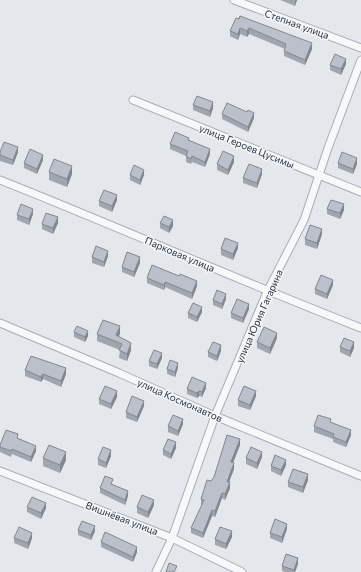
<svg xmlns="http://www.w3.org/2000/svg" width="361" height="572" font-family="Commissioner,sans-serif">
	<rect width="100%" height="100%" fill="#e4e7ec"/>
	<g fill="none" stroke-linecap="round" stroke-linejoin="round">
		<g stroke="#a9aeb7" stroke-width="9">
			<g id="street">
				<polyline points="234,0 361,48"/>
				<polyline points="133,100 361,192"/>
				<path d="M0 180C121 228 240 281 361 328"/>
				<polyline points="0,323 119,373 215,416 361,476"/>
				<polyline points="0,471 172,538 242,572"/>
				<polyline points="156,572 172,538 215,416 267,292 304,220 328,148 361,60"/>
			</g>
		</g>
		<use href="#street" stroke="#f7f8fa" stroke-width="7"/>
	</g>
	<g fill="#a1a5ae">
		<polygon points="280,0 297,0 295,6"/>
		<polygon points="236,18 312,49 305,65 284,56 284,51 285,49 249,34 247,37 240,34 238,40 230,36 230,31"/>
		<polygon points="346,64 341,75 330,70 330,65"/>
		<polygon points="193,105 213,108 210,117 193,110"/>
		<polygon points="222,114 254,118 248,132 222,119"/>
		<polygon points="189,140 210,154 205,167 192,162 191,164 186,162 186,156 170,149 170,144"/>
		<polygon points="0,152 18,152 13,165 0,161"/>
		<polygon points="43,160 37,174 24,168 24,163"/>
		<polygon points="234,162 228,175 217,170 217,164"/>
		<polygon points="338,163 357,164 353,174 338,168"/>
		<polygon points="49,172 72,174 67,187 49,180"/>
		<polygon points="262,174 257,188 243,183 243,178"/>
		<polygon points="130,175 144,175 140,185 130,180"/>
		<polygon points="117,200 112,212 99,206 99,201"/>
		<polygon points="327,209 344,210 340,219 327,214"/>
		<polygon points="33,214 29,225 17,220 17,215"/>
		<polygon points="58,223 53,234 42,229 42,224"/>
		<polygon points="160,223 173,226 169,233 160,228"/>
		<polygon points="322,234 317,249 305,245 305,239"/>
		<polygon points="238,248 233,260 221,255 221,249"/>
		<polygon points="108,256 104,267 92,263 92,257"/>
		<polygon points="140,263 134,277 122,272 122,267"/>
		<polygon points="147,278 197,286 192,299 165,287 164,290 147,283"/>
		<polygon points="333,285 327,299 315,294 315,289"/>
		<polygon points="226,299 222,309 213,305 213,300"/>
		<polygon points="249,309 243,323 231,318 231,313"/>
		<polygon points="202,312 197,322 188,318 188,313"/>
		<polygon points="74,332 88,336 85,342 74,337"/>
		<polygon points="97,334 120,334 118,336 131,350 127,361 119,358 120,350 97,341"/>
		<polygon points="277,338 270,354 257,348 257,342"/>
		<polygon points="340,347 354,348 350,357 340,352"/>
		<polygon points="221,351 217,361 208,357 208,352"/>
		<polygon points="162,358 157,369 149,366 149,361"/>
		<polygon points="178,368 175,377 167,374 167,369"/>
		<polygon points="25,370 66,374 61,387 43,379 41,382 25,376"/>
		<polygon points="206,388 202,397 199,396 197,398 187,394 187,389"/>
		<polygon points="256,396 250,410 238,406 238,400"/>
		<polygon points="117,397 111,409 99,404 99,399"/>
		<polygon points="144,406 137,422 126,418 126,412"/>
		<polygon points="331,422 351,435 346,447 333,442 333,439 314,432 314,426"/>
		<polygon points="183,424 178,436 168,432 168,426"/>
		<polygon points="18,438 36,451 31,462 12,454 11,457 0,452 0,445"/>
		<polygon points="240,445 233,463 234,469 229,482 230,488 225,500 222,498 215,517 212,516 203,538 191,533 191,528 202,505 201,505 201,499 211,481"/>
		<polygon points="176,448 171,459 163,455 163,450"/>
		<polygon points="111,456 106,468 98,465 98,459"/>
		<polygon points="262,457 257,469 246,464 246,458"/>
		<polygon points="43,458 66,460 60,473 43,466"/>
		<polygon points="286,465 281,476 271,471 271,466"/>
		<polygon points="308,480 303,493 288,487 288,482"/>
		<polygon points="113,484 113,485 128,496 125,505 100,493 100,488"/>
		<polygon points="154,505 148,518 137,513 137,507"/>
		<polygon points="27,507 46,508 41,519 27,512"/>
		<polygon points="287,529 282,543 270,538 270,533"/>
		<polygon points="78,530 95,531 91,540 78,535"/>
		<polygon points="232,537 226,549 215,545 215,539"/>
		<polygon points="14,538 32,538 28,549 14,543"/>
		<polygon points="101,542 137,552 133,562 101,547"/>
		<polygon points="298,564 295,572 285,572 282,571 282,566"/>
	</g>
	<g fill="#83868d">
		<polygon points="295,0 297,0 295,6"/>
		<polygon points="240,28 240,34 238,40 238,34"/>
		<polygon points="249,28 249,34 247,37 247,31"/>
		<polygon points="312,43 312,49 305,65 305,60"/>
		<polygon points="346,59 346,64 341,75 341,69"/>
		<polygon points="213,102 213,108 210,117 210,111"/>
		<polygon points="254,113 254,118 248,132 248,127"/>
		<polygon points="18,147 18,152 13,165 13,160"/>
		<polygon points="210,149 210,154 205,167 205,162"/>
		<polygon points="43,155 43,160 37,174 37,169"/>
		<polygon points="234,156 234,162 228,175 228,170"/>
		<polygon points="357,158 357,164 353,174 353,169"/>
		<polygon points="72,166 72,174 67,187 67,179"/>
		<polygon points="262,169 262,174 257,188 257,183"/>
		<polygon points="144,170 144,175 140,185 140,180"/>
		<polygon points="117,195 117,200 112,212 112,206"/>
		<polygon points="344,204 344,210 340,219 340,213"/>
		<polygon points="33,209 33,214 29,225 29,219"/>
		<polygon points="58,217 58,223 53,234 53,228"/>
		<polygon points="173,220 173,226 169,233 169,227"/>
		<polygon points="322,229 322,234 317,249 317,243"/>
		<polygon points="238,243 238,248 233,260 233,254"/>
		<polygon points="108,251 108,256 104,267 104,262"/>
		<polygon points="140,257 140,263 134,277 134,272"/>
		<polygon points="333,280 333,285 327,299 327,294"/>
		<polygon points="197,281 197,286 192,299 192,293"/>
		<polygon points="165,282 165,287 164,290 164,285"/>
		<polygon points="226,294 226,299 222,309 222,304"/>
		<polygon points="249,304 249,309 243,323 243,318"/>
		<polygon points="202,307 202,312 197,322 197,317"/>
		<polygon points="120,326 120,334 116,342 116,335"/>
		<polygon points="88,331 88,336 85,342 85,337"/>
		<polygon points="277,333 277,338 270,354 270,348"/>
		<polygon points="354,342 354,348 350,357 350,351"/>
		<polygon points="131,343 131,350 127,361 127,354"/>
		<polygon points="221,345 221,351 217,361 217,356"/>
		<polygon points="162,353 162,358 157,369 157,364"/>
		<polygon points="178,363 178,368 175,377 175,372"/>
		<polygon points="66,368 66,374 61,387 61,381"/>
		<polygon points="43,374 43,379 41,382 41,377"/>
		<polygon points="206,383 206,388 202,397 202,392"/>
		<polygon points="117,391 117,397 111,409 111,404"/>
		<polygon points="199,391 199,396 197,398 197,393"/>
		<polygon points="256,391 256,396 250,410 250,405"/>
		<polygon points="144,401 144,406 137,422 137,417"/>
		<polygon points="183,419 183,424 178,436 178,431"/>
		<polygon points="351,430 351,435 346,447 346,442"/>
		<polygon points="240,439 240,445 231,468 231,462"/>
		<polygon points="176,442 176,448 171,459 171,454"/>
		<polygon points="36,446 36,451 31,462 31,457"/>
		<polygon points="111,450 111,456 106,468 106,463"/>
		<polygon points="66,452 66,460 60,473 60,465"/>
		<polygon points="262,452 262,457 257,469 257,463"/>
		<polygon points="286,460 286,465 281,476 281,470"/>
		<polygon points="234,463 234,469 227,487 227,482"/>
		<polygon points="308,474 308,480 303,493 303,487"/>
		<polygon points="230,482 230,488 225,500 225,494"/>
		<polygon points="128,491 128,496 125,505 125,500"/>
		<polygon points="222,493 222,498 215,517 215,511"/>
		<polygon points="154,500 154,505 148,518 148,512"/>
		<polygon points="46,503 46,508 41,519 41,513"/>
		<polygon points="212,510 212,516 203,538 203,533"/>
		<polygon points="287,524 287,529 282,543 282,537"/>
		<polygon points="95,526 95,531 91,540 91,535"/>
		<polygon points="232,531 232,537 226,549 226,544"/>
		<polygon points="32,533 32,538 28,549 28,543"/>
		<polygon points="137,547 137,552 133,562 133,557"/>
		<polygon points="298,558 298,564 295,572 294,572 294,570"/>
	</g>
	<g fill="#bbc0ca" stroke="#83868d">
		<polygon points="240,16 312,43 305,60 284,51 286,44 249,28 247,31 240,28 238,34 230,31 236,18 239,19"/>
		<polygon points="335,54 346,59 341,69 330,65"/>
		<polygon points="197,96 213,102 210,111 193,105"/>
		<polygon points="227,103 247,112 248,110 254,113 248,127 222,114"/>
		<polygon points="175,132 189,138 188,140 210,149 205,162 192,156 191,159 186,156 188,151 170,144"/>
		<polygon points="4,142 18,147 13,160 0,155 0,152"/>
		<polygon points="30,149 43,155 37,169 24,163"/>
		<polygon points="223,151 234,156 228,170 217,164"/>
		<polygon points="342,152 357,158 353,169 338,163"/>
		<polygon points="54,159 72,166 67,179 49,172"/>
		<polygon points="249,164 262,169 257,183 243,178"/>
		<polygon points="134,165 144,170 140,180 130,175"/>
		<polygon points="104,190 117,195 112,206 99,201"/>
		<polygon points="331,200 344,204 340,213 327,209"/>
		<polygon points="21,204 33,209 29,219 17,215"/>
		<polygon points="46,213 58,217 53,228 42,224"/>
		<polygon points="164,216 173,220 169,227 160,223"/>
		<polygon points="310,225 322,229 317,243 305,239"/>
		<polygon points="225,238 238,243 233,254 221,249"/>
		<polygon points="96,246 108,251 104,262 92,257"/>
		<polygon points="127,252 140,257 134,272 122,267"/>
		<polygon points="152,265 179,276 180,274 197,281 192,293 165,282 164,285 147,278"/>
		<polygon points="321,275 333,280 327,294 315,289"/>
		<polygon points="217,290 226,294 222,304 213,300"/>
		<polygon points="237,299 249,304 243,318 231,313"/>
		<polygon points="193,303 202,307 197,317 188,313"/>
		<polygon points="103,320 120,326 116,335 131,343 127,354 119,350 122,344 97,334"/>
		<polygon points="77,326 88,331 85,337 74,332"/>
		<polygon points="264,327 277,333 270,348 257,342"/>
		<polygon points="344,338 354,342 350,351 340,347"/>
		<polygon points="213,342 221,345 217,356 208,352"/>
		<polygon points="154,350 162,353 157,364 149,361"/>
		<polygon points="31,356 66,368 61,381 43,374 41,377 25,370"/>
		<polygon points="170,360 178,363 175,372 167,369"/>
		<polygon points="192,377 206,383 202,392 199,391 197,393 187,389"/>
		<polygon points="105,386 117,391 111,404 99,399"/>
		<polygon points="244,386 256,391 250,405 238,400"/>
		<polygon points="132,396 144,401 137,417 126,412"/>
		<polygon points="173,415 183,419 178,431 168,426"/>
		<polygon points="318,415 331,419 330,422 351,430 346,442 333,437 334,434 314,426"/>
		<polygon points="6,430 18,434 17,438 36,446 31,457 12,449 11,451 0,447 0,445"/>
		<polygon points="227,435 240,439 231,462 234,463 227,482 230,482 225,494 222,493 215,511 212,510 203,533 191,528 204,500 201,499 207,480 211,481 214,477"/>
		<polygon points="168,439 176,442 171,454 163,450"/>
		<polygon points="49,445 66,452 60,465 43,458"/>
		<polygon points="103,447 111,450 106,463 98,459"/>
		<polygon points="251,447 262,452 257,463 246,458"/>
		<polygon points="275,455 286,460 281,470 271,466"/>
		<polygon points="293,469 308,474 303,487 288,482"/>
		<polygon points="105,476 113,479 111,484 128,491 125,500 100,488"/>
		<polygon points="142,495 154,500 148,512 137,507"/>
		<polygon points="32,497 46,503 41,513 27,507"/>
		<polygon points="275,519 287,524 282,537 270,533"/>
		<polygon points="82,521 95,526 91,535 78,530"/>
		<polygon points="19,527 32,533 28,543 14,538"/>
		<polygon points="220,527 232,531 226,544 215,539"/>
		<polygon points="105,532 137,547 133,557 101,542"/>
		<polygon points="286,554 298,558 294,570 282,566"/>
		<polygon points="169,563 177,566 174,572 166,572"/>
	</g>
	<g text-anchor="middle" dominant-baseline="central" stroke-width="3" stroke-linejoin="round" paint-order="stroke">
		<g font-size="10" fill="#2b3445" stroke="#f4f6f9">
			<text transform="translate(297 24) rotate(20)">Степная улица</text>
			<text transform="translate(247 146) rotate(22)">улица Героев Цусимы</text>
			<text transform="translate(180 254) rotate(23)">Парковая улица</text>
			<text transform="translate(259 316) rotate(-66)">улица Юрия Гагарина</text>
			<text transform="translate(180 400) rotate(24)">улица Космонавтов</text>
			<text transform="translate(122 518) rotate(21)">Вишнёвая улица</text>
		</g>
	</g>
</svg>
